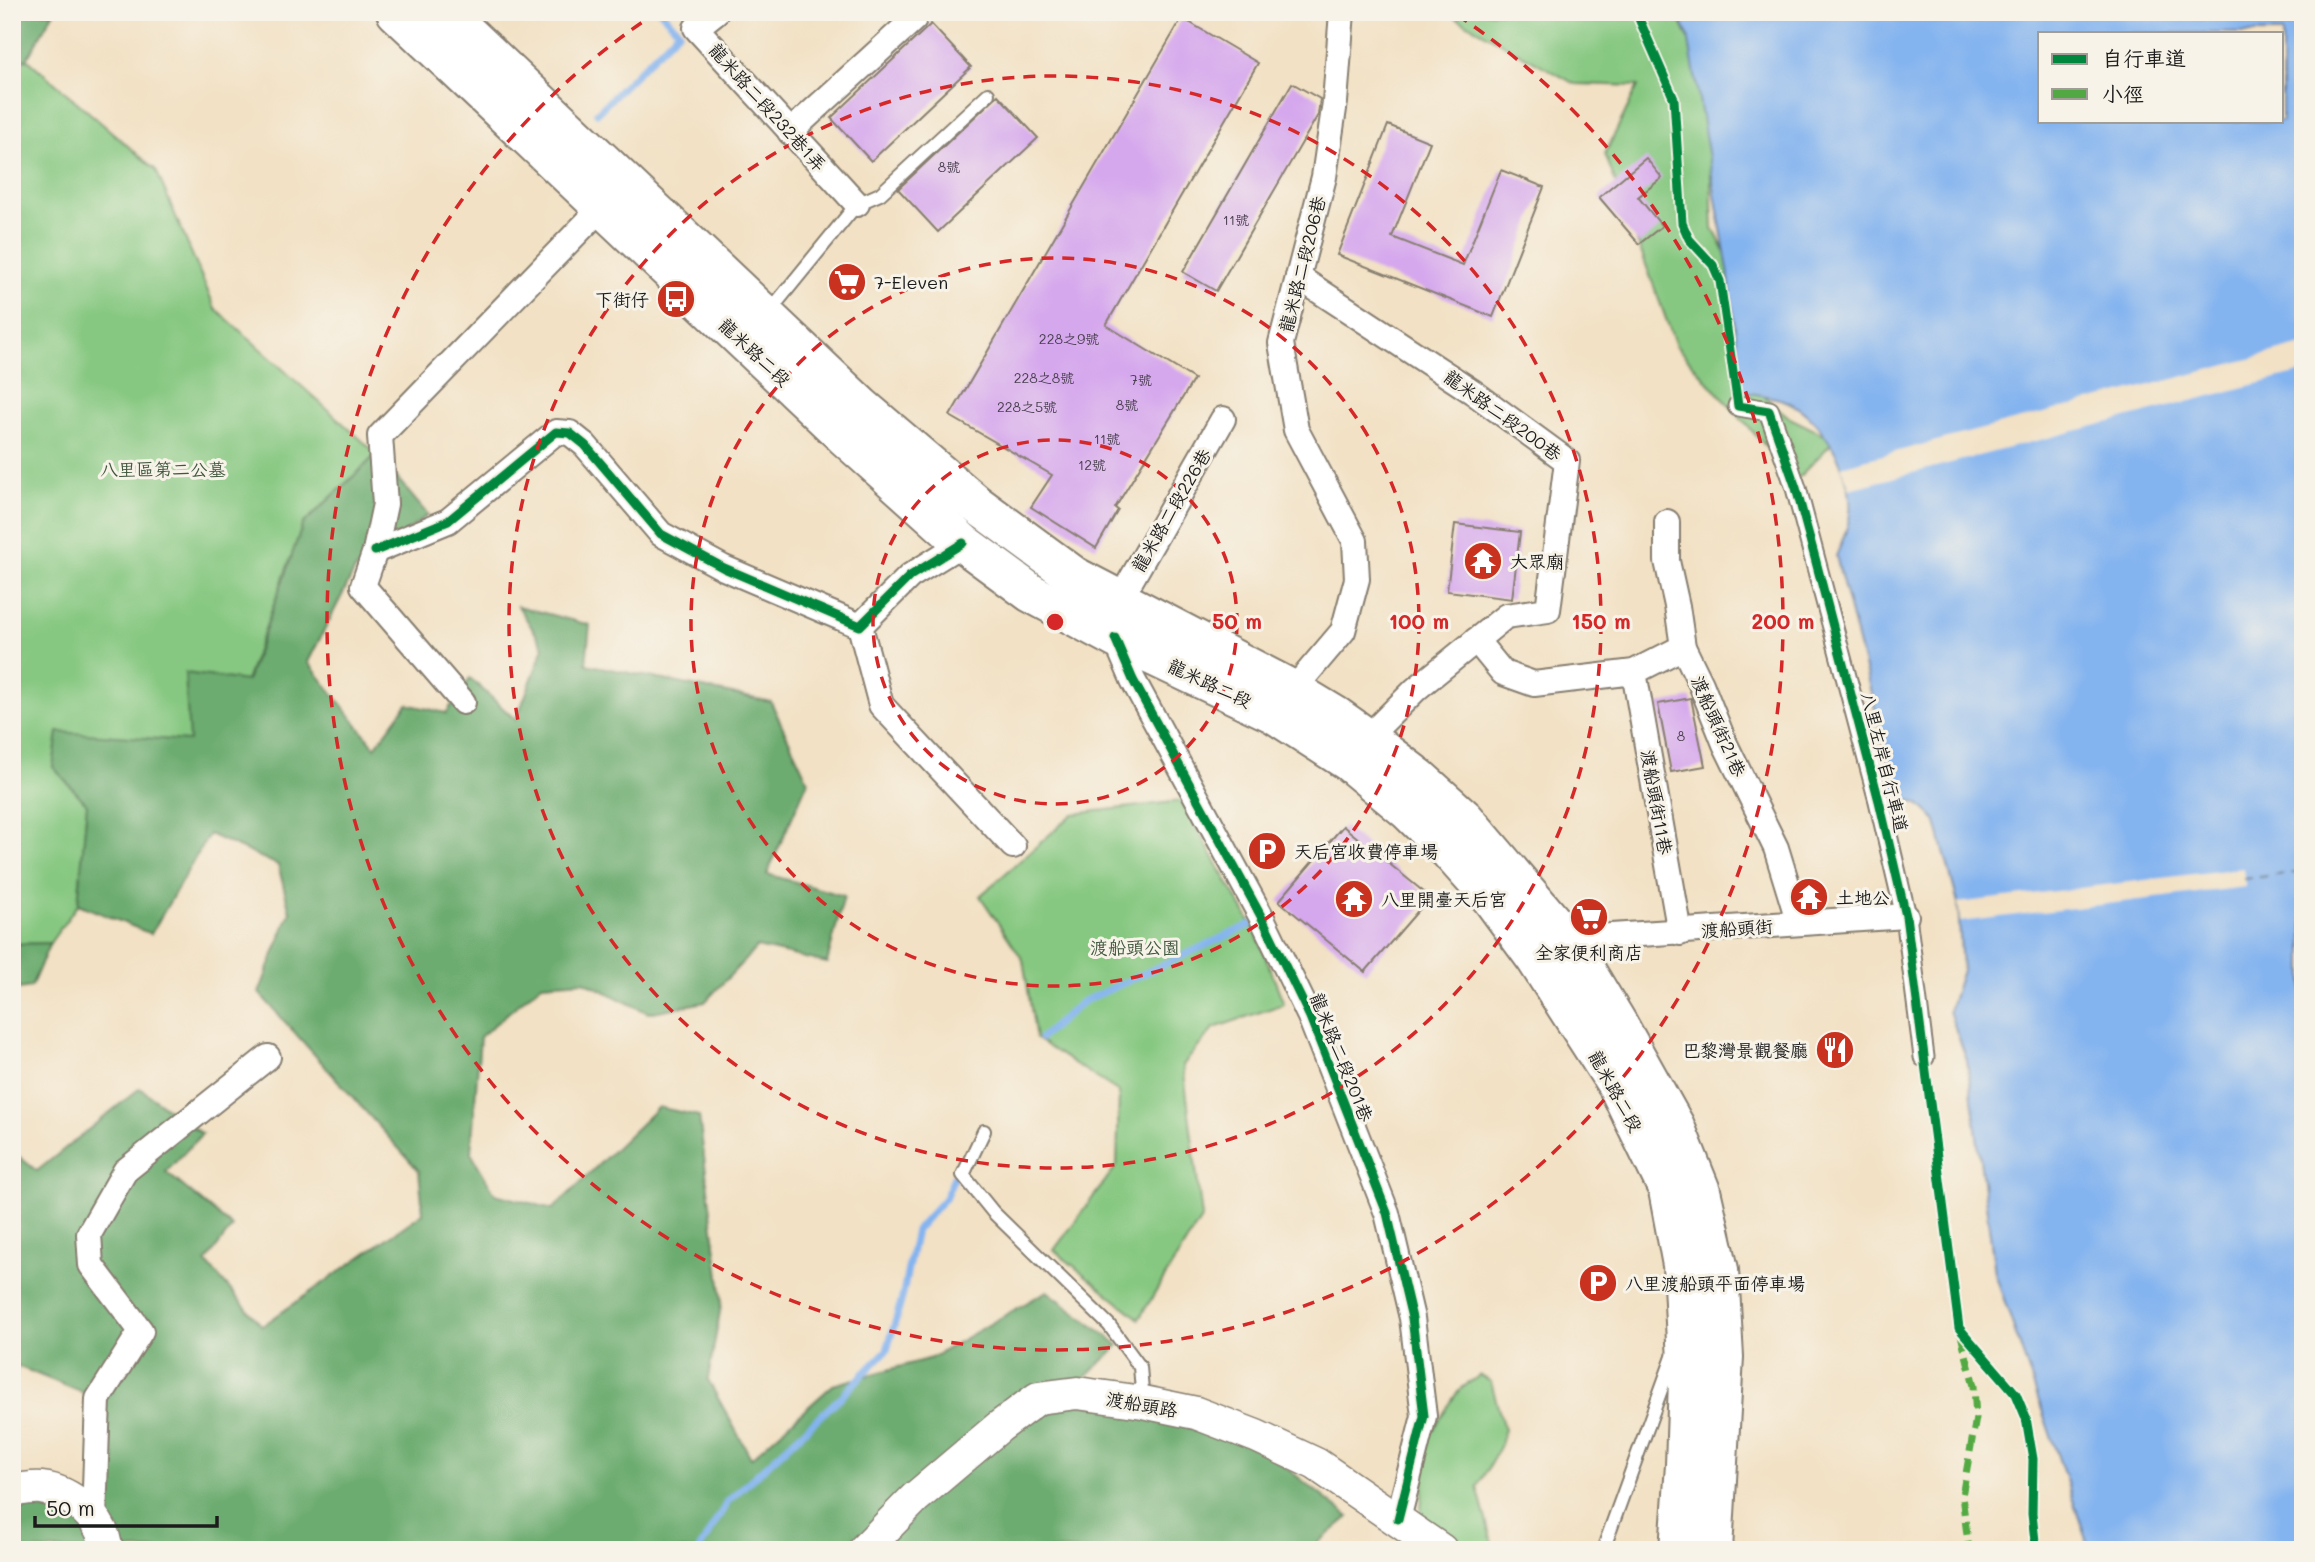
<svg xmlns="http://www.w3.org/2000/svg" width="2315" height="1562" font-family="Mali,'LXGW WenKai TC',sans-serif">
	<rect width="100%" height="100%" fill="#f7f3e8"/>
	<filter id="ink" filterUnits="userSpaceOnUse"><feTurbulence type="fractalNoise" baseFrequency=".0143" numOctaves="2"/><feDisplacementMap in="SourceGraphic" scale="14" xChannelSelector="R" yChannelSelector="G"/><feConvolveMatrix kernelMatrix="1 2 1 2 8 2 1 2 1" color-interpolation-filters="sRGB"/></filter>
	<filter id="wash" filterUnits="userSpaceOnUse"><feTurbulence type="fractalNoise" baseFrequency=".00686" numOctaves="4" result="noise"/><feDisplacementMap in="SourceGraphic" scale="28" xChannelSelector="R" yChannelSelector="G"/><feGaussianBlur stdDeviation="1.57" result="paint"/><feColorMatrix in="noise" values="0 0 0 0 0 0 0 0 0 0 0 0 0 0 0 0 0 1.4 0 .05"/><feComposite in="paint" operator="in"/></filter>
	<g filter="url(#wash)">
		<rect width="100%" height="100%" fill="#f2e1c4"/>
		<g fill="#86c881" stroke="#51724e" stroke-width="2">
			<polygon points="1446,12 1676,12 1707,78 1713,228 1752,306 1751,385 1790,418 1835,440 1796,480 1676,346 1605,154 1638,86 1575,84"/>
			<polygon points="27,59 156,170 215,308 377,454 303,524 246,681 190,742 53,767 87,804 78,904 50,943 12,944 12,62"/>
			<polygon points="1181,801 1255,930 1284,1004 1214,1028 1183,1065 1202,1217 1139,1319 1054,1250 1117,1165 1119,1092 1036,1039 1023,960 980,896 1073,814"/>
			<polygon points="1480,1375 1491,1382 1504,1429 1500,1447 1477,1487 1494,1550 1459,1550 1420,1517 1428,1438 1458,1391"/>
		</g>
		<g fill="#6cac6f" stroke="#446446" stroke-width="2">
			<polygon points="12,12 54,12 27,59 12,62"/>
			<polygon points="377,454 428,515 355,570 308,662 375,747 407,704 446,713 470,678 516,720 544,647 518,606 590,625 586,664 771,702 808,781 767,874 844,896 827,963 757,947 705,1002 648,1013 584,981 542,984 480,1037 471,1153 495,1194 553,1209 658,1107 699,1116 722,1300 708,1380 751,1458 833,1385 931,1358 1047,1291 1119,1345 1060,1402 1156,1411 1248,1438 1349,1517 1309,1550 12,1550 12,1505 94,1510 96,1398 17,1366 12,1400 12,1151 37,1171 140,1088 202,1134 166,1172 232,1227 206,1262 262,1326 423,1213 419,1171 259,993 290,912 278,865 209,834 151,934 78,904 87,804 53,767 58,732 189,741 185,673 247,681 303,524"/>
			<polygon points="50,943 31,987 12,990 12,944"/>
		</g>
		<path fill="#84b4ef" stroke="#506886" stroke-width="2" fill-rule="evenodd" d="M1677 12H2303V1550H2090L1995 1273 1967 1060 1949 1011 1962 970 1958 903 1935 819 1919 804 1897 795 1836 556C1842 542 1848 529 1850 514 1854 475 1823 417 1786 401 1772 396 1757 394 1743 392L1728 270 1688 35ZM2040 33H2282V121H2040Z"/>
		<g fill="#f2e1c4">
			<polygon points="2303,345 2303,372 1850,489 1841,466"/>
			<polygon points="2243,868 2245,887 1960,922 1958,903"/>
		</g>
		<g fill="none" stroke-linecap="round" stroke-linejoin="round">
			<g stroke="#84b4ef" stroke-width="7">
				<polyline points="597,113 679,31 661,12"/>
				<polyline points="1041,1038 1082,1002 1252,924"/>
				<polyline points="699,1550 728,1501 843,1395 887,1350 902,1298 916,1230 945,1198 954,1177"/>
			</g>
			<polyline stroke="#405166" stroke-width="2" stroke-dasharray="9 7" stroke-linecap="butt" points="2243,879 2303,872"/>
		</g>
		<g id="blocks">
			<g fill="#d5a7ed">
				<polygon points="1182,18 1258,63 1106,325 1194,379 1115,508 1118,510 1096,548 1031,507 1052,475 950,416"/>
				<polygon points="931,24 971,67 871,161 831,118"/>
				<polygon points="1292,83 1320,99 1318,115 1216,291 1183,272"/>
				<polygon points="998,95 1038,138 938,232 898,189"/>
				<polygon points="1388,125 1430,142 1392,237 1463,265 1501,170 1544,187 1493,317 1337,255"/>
				<polygon points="1646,158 1662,178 1638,197 1662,226 1639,244 1599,197"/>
				<polygon points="1455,524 1520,532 1512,599 1447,591"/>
				<polygon points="1691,698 1705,766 1671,772 1658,704"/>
				<polygon points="1343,826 1430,897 1365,972 1279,901"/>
			</g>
		</g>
	</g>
	<g filter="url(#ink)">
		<use href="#blocks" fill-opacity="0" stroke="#877e70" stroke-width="2"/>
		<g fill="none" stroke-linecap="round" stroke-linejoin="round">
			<g stroke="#877e70" stroke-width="16">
				<g id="service">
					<polyline points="769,312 857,204 880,194 988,94"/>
					<polyline points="984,1131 963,1175 993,1212 1109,1325 1140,1367 1143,1402"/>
					<polyline points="1603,1550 1674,1354"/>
				</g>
			</g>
			<g stroke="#877e70" stroke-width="23">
				<polyline id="pedestrian" points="1738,406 1769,411 1796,488 1879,801 1906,916 1924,1057"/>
			</g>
			<g stroke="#877e70" stroke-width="28">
				<g id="minor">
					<polyline points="716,12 696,28 857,204"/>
					<polyline points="790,132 914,19"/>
					<polyline points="1298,277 1473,392 1567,461 1548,610 1506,616 1416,689 1367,738"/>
					<polyline points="1667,522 1667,561 1677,606 1683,647 1701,684 1725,744 1776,848 1799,923"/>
					<polyline points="375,551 448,521 556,432 570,433 585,445 661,534 724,568 860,626 910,576 963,543"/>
					<polyline points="1119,601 1223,419"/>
					<polyline points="860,626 881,705 1013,846"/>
					<polyline points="1115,638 1133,680 1262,918 1310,1017 1387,1213 1412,1318 1424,1416 1398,1519"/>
					<polyline points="1476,640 1503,673 1534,684 1634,672 1683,647"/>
					<polyline points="1634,672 1680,933"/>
					<polyline points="1293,690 1343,631 1357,579 1355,541 1296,430 1281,343 1324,177 1335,102 1342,12"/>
					<polyline points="463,702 363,586 375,551 385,504 380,436 602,207"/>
					<polyline points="1567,939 1906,916"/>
					<polyline points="94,1518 98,1399 141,1331 91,1265 89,1234 125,1171 268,1057"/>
				</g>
			</g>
			<g stroke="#877e70" stroke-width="35">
				<g id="tertiary">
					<path d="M12 1490C21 1490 32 1487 41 1488 70 1491 105 1519 106 1550"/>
					<polyline points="864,1550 915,1498 999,1427 1038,1398 1077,1393 1143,1402 1196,1413 1256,1436 1316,1464 1441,1550"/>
				</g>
			</g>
			<g stroke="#877e70" stroke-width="42">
				<g id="primary">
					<polyline points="396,12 844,436 963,543 1031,593 1115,638 1273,713 1349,762 1407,810 1450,852 1491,898 1535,958 1618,1087 1668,1190 1682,1265 1688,1380 1685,1465 1679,1550"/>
					<polyline points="445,12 862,407 976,504 1074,576 1293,690 1336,716 1367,738 1418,777 1465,819 1567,939 1618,1024 1675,1126 1701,1191 1719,1270 1724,1357 1713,1550"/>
				</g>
			</g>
			<use href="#service" stroke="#fff" stroke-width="12"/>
			<use href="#pedestrian" stroke="#fff" stroke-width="19"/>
			<use href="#minor" stroke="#fff" stroke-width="24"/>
			<use href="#tertiary" stroke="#fff" stroke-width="32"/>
			<use href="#primary" stroke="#fff" stroke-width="38"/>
			<polyline stroke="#52a943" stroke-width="7" stroke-dasharray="14 7" stroke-linecap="butt" points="1961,1335 1974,1386 1976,1418 1962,1496 1969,1550"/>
			<g stroke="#f7f3e8" stroke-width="13">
				<g id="cycleway">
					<polyline points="1636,12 1674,99 1682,223 1689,239 1713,265 1720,281 1738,406 1769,411 1796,488 1815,558 1879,801 1906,916 1959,1328 2016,1394 2026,1418 2033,1459 2032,1514 2036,1550"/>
					<polyline points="375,551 448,521 556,432 570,433 585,445 661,534 724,568 860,626 910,576 963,543"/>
					<polyline points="1115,638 1133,680 1262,918 1310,1017 1387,1213 1412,1318 1424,1416 1398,1519"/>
				</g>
			</g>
			<use href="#cycleway" stroke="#00873e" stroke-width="9"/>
		</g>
	</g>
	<g fill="none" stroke="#d62828" stroke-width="3.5" stroke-dasharray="12 9">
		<circle cx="1055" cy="622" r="182"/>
		<circle cx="1055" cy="622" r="364"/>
		<circle cx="1055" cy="622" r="546"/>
		<path d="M1457 15A728 728 0 1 1 653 15"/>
	</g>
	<defs>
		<g id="supermarket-disc" transform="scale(2.0125)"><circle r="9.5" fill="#c8321e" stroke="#f7f3e8"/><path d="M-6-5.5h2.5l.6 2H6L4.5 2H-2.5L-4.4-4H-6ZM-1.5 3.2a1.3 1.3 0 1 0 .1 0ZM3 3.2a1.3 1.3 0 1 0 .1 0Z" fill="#fff"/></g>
		<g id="bus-disc" transform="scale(2.0125)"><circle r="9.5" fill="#c8321e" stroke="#f7f3e8"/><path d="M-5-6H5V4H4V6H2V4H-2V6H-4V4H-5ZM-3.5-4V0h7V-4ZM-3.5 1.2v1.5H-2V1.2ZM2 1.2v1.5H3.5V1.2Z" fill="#fff"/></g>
		<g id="temple-disc" transform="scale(2.0125)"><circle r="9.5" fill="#c8321e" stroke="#f7f3e8"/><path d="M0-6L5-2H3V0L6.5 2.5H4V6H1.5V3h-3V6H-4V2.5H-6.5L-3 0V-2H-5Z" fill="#fff"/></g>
		<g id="parking-disc" transform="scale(2.0125)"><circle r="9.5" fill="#c8321e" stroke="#f7f3e8"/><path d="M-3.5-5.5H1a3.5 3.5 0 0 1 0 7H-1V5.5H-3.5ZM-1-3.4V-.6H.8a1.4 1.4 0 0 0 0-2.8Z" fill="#fff"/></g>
		<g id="restaurant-disc" transform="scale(2.0125)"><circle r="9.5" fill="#c8321e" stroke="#f7f3e8"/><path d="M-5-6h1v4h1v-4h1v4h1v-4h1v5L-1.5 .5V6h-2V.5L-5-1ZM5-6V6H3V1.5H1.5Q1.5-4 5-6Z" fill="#fff"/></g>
	</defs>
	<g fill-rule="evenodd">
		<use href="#supermarket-disc" x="847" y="282"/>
		<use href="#bus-disc" x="676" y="299"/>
		<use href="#temple-disc" x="1483" y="561"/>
		<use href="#parking-disc" x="1267" y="851"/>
		<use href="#temple-disc" x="1809" y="897"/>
		<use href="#temple-disc" x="1354" y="899"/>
		<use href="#supermarket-disc" x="1589" y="917"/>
		<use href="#restaurant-disc" x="1835" y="1050"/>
		<use href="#parking-disc" x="1598" y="1283"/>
	</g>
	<g text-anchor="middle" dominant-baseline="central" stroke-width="6" stroke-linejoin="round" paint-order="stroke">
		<g font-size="14" fill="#4a3f50">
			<text x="949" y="166">8號</text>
			<text x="1236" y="219">11號</text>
			<text x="1069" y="338">228之9號</text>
			<text x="1044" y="377">228之8號</text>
			<text x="1141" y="379">7號</text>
			<text x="1127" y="404">8號</text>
			<text x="1027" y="406">228之5號</text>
			<text x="1107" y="438">11號</text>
			<text x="1092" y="464">12號</text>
			<text x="1681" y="735">8</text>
		</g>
		<g font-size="18" fill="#1c1c1c" stroke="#f7f3e8">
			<text transform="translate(768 107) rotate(48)">龍米路二段232巷1弄</text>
			<text transform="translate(1302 264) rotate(-76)">龍米路二段206巷</text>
			<text transform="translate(755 352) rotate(43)">龍米路二段</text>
			<text transform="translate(1503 415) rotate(36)">龍米路二段200巷</text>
			<text transform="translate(1171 510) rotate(-60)">龍米路二段226巷</text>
			<text transform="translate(1210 683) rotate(25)">龍米路二段</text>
			<text transform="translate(1719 726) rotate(66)">渡船頭街21巷</text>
			<text transform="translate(1885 762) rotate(76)">八里左岸自行車道</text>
			<text transform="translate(1657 802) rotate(80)">渡船頭街11巷</text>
			<text transform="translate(1737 928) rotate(-4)">渡船頭街</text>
			<text transform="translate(1342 1057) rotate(68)">龍米路二段201巷</text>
			<text transform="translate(1616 1091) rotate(61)">龍米路二段</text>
			<text transform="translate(1142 1404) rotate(10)">渡船頭路</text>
		</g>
		<g font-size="18" fill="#1c1c1c" stroke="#f7f3e8" text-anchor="start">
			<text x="874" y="282">7-Eleven</text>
			<text x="649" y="299" text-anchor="end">下街仔</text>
			<text x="1510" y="561">大眾廟</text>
			<text x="1294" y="851">天后宮收費停車場</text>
			<text x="1836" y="897">土地公</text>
			<text x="1381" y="899">八里開臺天后宮</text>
			<text x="1589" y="952" text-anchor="middle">全家便利商店</text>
			<text x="1808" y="1050" text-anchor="end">巴黎灣景觀餐廳</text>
			<text x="1625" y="1283">八里渡船頭平面停車場</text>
		</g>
		<g font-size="18" fill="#41583f" stroke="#f7f3e8">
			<text x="163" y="469">八里區第二公墓</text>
			<text x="1135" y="947">渡船頭公園</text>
		</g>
	</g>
	<circle cx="1055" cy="622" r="10" fill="#d62828" stroke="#f7f3e8" stroke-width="3.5"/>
	<g font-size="21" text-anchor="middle" font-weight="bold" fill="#d62828" stroke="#f7f3e8" stroke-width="6" stroke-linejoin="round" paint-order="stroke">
		<text x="1237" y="629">50 m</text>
		<text x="1419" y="629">100 m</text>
		<text x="1601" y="629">150 m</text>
		<text x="1783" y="629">200 m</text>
	</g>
	<rect width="2315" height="1562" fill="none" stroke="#f7f3e8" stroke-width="42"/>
	<rect x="2038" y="32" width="245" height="91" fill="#f7f3e8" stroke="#9f9d96" stroke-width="2"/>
	<rect x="2052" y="54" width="35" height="10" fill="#00873e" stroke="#9f9d96" stroke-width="2"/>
	<text x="2102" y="66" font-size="21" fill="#1c1c1c">自行車道</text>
	<rect x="2052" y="89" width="35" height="10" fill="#52a943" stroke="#9f9d96" stroke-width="2"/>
	<text x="2102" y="102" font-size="21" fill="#1c1c1c">小徑</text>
	<path d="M35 1516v10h182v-10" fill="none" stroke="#1c1c1c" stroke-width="3.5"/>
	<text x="46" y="1516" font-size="21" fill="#1c1c1c" stroke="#f7f3e8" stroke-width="5" paint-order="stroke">50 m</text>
</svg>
